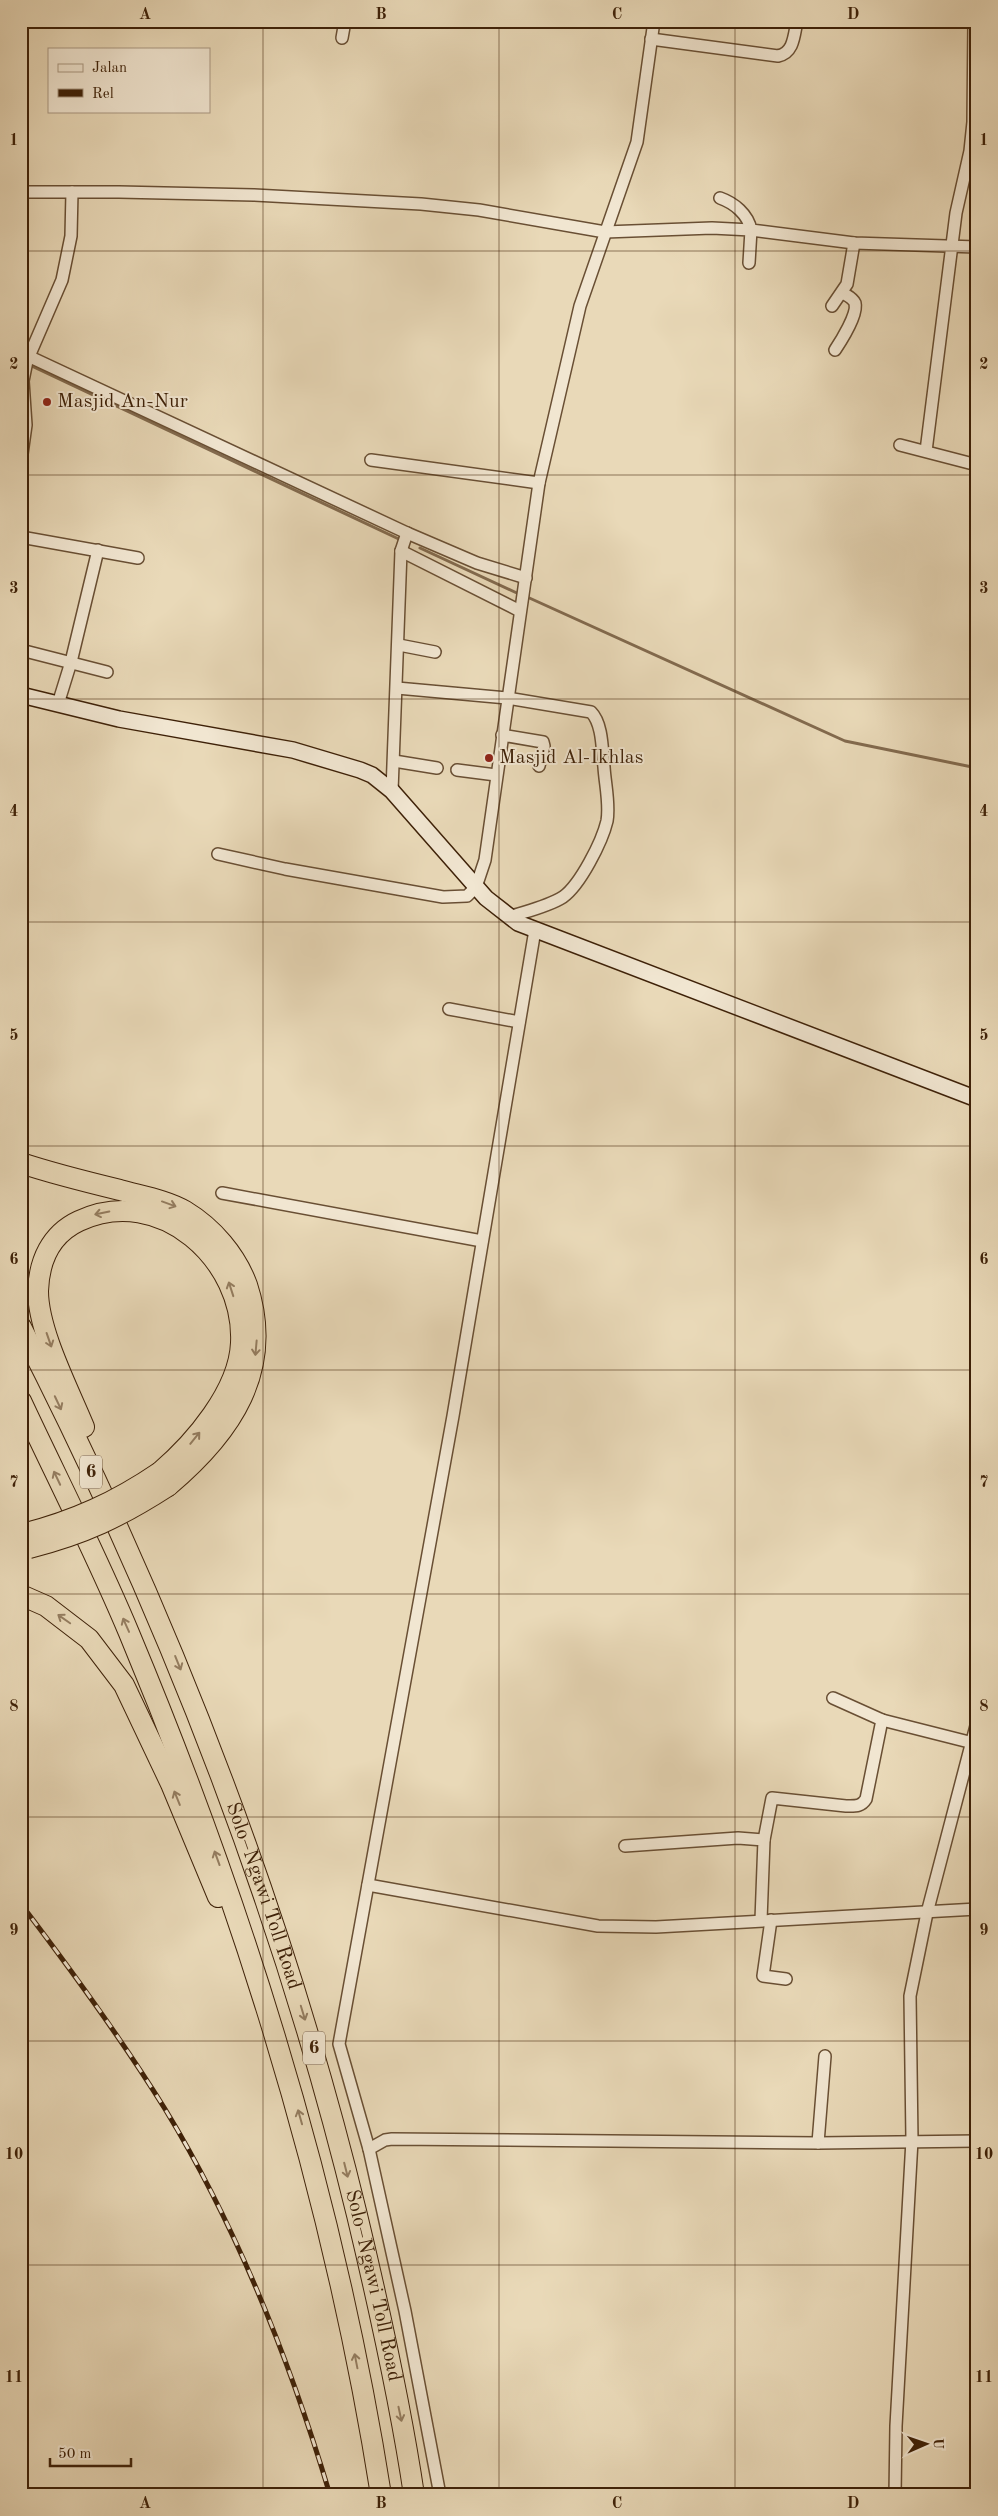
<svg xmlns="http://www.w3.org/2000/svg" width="998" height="2516" font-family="'Old Standard TT',serif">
	<rect width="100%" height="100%" fill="#e9d9b8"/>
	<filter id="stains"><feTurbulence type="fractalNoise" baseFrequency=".004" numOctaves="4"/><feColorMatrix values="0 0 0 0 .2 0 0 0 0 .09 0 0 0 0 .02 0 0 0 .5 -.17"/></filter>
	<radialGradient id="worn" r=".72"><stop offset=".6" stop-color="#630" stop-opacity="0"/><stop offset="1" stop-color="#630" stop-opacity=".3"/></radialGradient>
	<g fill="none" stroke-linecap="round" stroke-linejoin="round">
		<g stroke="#826a4e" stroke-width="3">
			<polyline points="21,361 403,541"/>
			<polyline points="420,548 519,594"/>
			<polyline points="525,596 845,741 977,768"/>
		</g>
		<g stroke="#694f34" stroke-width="14">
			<g id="minor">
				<polyline points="342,38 345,21"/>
				<path d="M651 39 778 56C794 53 794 35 797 21"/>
				<polyline points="21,192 119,192 254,195 421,204 479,210 605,232 712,228 751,230 749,263"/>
				<path d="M720 198C734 203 748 214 751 230L854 243 977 247"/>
				<polyline points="832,306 847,284 854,243"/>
				<path d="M835 350C841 341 858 314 855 303 853 298 846 295 843 293"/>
				<polyline points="28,356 407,533 477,563 526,578"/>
				<polyline points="900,445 977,465"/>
				<polyline points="926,451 956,213 970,151 973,122 974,21"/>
				<polyline points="371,460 539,483"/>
				<polyline points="21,461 26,425 23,381 27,361 62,280 71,236 72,192"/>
				<polyline points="21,537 138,558"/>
				<polyline points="401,551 520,611"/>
				<polyline points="399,645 435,652"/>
				<polyline points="21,650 107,672"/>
				<path d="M397 688 507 698 591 712C603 724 602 751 604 767 605 784 610 804 607 821 602 842 580 885 563 897 547 907 527 911 509 917"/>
				<polyline points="58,704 71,662 98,550"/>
				<polyline points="502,735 543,742 544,746 539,766"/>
				<polyline points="394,761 437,768"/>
				<polyline points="457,770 496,775"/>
				<polyline points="392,791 401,551 407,533"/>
				<polyline points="218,854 285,869 443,897 467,896 476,887 485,860 539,483 580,306 637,142 654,21"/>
				<polyline points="449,1009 519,1022"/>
				<polyline points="222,1193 482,1241"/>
				<polyline points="882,1720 973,1743"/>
				<path d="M764 1840 772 1798 846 1806C855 1806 861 1807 866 1799L882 1720 833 1698"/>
				<polyline points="625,1846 738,1838 764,1840 761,1920"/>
				<polyline points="368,1885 598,1926 656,1927 977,1909"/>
				<polyline points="771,1920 763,1976 786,1979"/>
				<polyline points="818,2143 825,2056"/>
				<polyline points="369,2149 385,2140 392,2139 818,2143 977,2141"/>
				<polyline points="440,2495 405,2311 369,2149 339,2044 453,1416 535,930"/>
				<polyline points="895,2495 896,2426 912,2140 910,1996 927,1913 977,1722"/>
			</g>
		</g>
		<g stroke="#3e2108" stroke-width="18">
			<polyline id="secondary" points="21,695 119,719 293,750 360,770 372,775 392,791 486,898 518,923 977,1099"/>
		</g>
		<g stroke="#3e2108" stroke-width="22">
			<g id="motorway">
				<path d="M21 1163C54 1174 87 1182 120 1190 141 1196 166 1200 185 1211 213 1228 236 1255 247 1285 275 1370 231 1433 168 1486"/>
				<path id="s1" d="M21 1327C166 1610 282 1906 357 2215 379 2307 400 2400 414 2495"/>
				<path d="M21 1401C57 1478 96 1554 129 1633 245 1910 334 2197 381 2495"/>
				<path d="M84 1427C69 1390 38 1331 38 1291 39 1261 51 1234 79 1221 160 1183 245 1260 241 1343 239 1391 194 1443 160 1472"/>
				<polyline points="21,1595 46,1606 89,1639 124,1685 171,1784 218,1897"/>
			</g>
		</g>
		<use href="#minor" stroke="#f1e6d1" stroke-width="11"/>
		<use href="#secondary" stroke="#f1e6d1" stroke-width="15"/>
		<use href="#motorway" stroke="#e9d9b8" stroke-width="20"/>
		<g stroke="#3e2108" stroke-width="5">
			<path id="rail" d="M21 1904C72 1971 121 2038 165 2109 238 2229 290 2361 330 2495"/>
		</g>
		<use href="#rail" stroke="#f1e6d1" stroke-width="3" stroke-dasharray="9" stroke-linecap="butt"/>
		<g stroke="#3e2108" stroke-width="22" stroke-linecap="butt">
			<g id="motorway-bridge">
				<path d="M23 1534C74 1521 116 1502 160 1472"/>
				<path d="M29 1548C84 1534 120 1517 168 1486"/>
			</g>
		</g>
		<use href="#motorway-bridge" stroke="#e9d9b8" stroke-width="20"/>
	</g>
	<defs><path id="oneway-shaft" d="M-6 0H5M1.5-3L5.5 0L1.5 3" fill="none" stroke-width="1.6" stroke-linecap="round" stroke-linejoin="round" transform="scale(1.25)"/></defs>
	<g stroke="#947d60">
		<use href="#oneway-shaft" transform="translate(169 1204) rotate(20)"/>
		<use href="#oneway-shaft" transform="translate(102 1213) rotate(168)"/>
		<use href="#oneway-shaft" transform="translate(231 1289) rotate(-108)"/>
		<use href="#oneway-shaft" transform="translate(49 1340) rotate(71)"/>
		<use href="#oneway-shaft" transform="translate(256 1348) rotate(95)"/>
		<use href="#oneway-shaft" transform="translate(58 1403) rotate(65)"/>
		<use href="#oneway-shaft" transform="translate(195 1438) rotate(-51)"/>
		<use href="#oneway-shaft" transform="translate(57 1478) rotate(-115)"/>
		<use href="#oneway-shaft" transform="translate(64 1619) rotate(-145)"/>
		<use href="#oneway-shaft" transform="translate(126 1625) rotate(-114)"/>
		<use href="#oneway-shaft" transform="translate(178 1663) rotate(68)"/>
		<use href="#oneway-shaft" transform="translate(177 1798) rotate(-112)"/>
		<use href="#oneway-shaft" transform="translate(217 1858) rotate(-110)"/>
		<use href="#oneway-shaft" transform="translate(303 2013) rotate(73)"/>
		<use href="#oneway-shaft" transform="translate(300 2117) rotate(-106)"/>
		<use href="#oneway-shaft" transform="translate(346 2170) rotate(76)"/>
		<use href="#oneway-shaft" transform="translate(356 2361) rotate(-101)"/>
		<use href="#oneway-shaft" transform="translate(400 2414) rotate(78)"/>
	</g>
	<path fill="none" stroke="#3e2108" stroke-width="1" stroke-opacity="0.55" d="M263 21V2495M499 21V2495M735 21V2495M21 251H977M21 475H977M21 699H977M21 922H977M21 1146H977M21 1370H977M21 1594H977M21 1817H977M21 2041H977M21 2265H977"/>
	<g fill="#8f2418" stroke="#f1e6d1" stroke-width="2">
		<circle cx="47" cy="402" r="5"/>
		<circle cx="489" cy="758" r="5"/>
	</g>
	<g text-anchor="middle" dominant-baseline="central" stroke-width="4" stroke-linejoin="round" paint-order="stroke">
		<g fill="#f1e6d1" stroke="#745c44" stroke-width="1">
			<rect x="80" y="1455.5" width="22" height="33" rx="4"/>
			<rect x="303" y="2031.5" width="22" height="33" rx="4"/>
		</g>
		<g font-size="19" font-weight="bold" fill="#3e2108">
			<text x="91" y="1472">6</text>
			<text x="314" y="2048">6</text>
		</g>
		<g font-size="20" fill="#3e2108" stroke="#f1e6d1" text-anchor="start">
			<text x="57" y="402">Masjid An-Nur</text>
			<text x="499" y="758">Masjid Al-Ikhlas</text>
		</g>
		<g font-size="20" fill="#3e2108" stroke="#f1e6d1">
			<text stroke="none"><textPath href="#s1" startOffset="619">Solo–Ngawi Toll Road</textPath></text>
			<text stroke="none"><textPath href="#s1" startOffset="1024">Solo–Ngawi Toll Road</textPath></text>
		</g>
	</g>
	<rect width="998" height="2516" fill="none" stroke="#e9d9b8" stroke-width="55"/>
	<rect x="48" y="48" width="162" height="65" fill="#f1e6d1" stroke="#a99781"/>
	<rect x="58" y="64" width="25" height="8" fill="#f1e6d1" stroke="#a99781"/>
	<text x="92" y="72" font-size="15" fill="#3e2108">Jalan</text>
	<rect x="58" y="89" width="25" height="8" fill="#3e2108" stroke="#a99781"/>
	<text x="92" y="98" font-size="15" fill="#3e2108">Rel</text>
	<g transform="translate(926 2444) rotate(88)" stroke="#f1e6d1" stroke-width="4" paint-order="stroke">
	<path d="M0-4L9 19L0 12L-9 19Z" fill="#3e2108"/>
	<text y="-8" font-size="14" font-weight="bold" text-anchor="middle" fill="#3e2108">U</text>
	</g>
	<path d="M50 2458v8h81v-8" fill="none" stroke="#3e2108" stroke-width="2.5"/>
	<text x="58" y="2458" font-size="15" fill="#3e2108" stroke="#f1e6d1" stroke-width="4" paint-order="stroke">50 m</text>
	<rect x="28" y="28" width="942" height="2460" fill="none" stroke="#3e2108" stroke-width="2"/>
	<g font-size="16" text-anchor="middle" font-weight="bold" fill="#3e2108">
		<text x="145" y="19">A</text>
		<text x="381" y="19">B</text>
		<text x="617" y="19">C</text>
		<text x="853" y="19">D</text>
		<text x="14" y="145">1</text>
		<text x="984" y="145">1</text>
		<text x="14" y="369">2</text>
		<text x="984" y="369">2</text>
		<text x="14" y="593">3</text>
		<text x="984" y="593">3</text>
		<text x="14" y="816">4</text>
		<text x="984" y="816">4</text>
		<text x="14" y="1040">5</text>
		<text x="984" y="1040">5</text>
		<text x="14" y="1264">6</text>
		<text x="984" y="1264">6</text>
		<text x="14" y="1487">7</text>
		<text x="984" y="1487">7</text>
		<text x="14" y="1711">8</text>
		<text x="984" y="1711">8</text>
		<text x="14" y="1935">9</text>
		<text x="984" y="1935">9</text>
		<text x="14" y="2159">10</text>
		<text x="984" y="2159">10</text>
		<text x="14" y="2382">11</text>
		<text x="984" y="2382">11</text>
		<text x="145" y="2508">A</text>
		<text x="381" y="2508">B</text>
		<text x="617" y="2508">C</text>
		<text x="853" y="2508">D</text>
	</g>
	<rect width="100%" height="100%" filter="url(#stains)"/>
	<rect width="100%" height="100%" fill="url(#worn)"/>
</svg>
